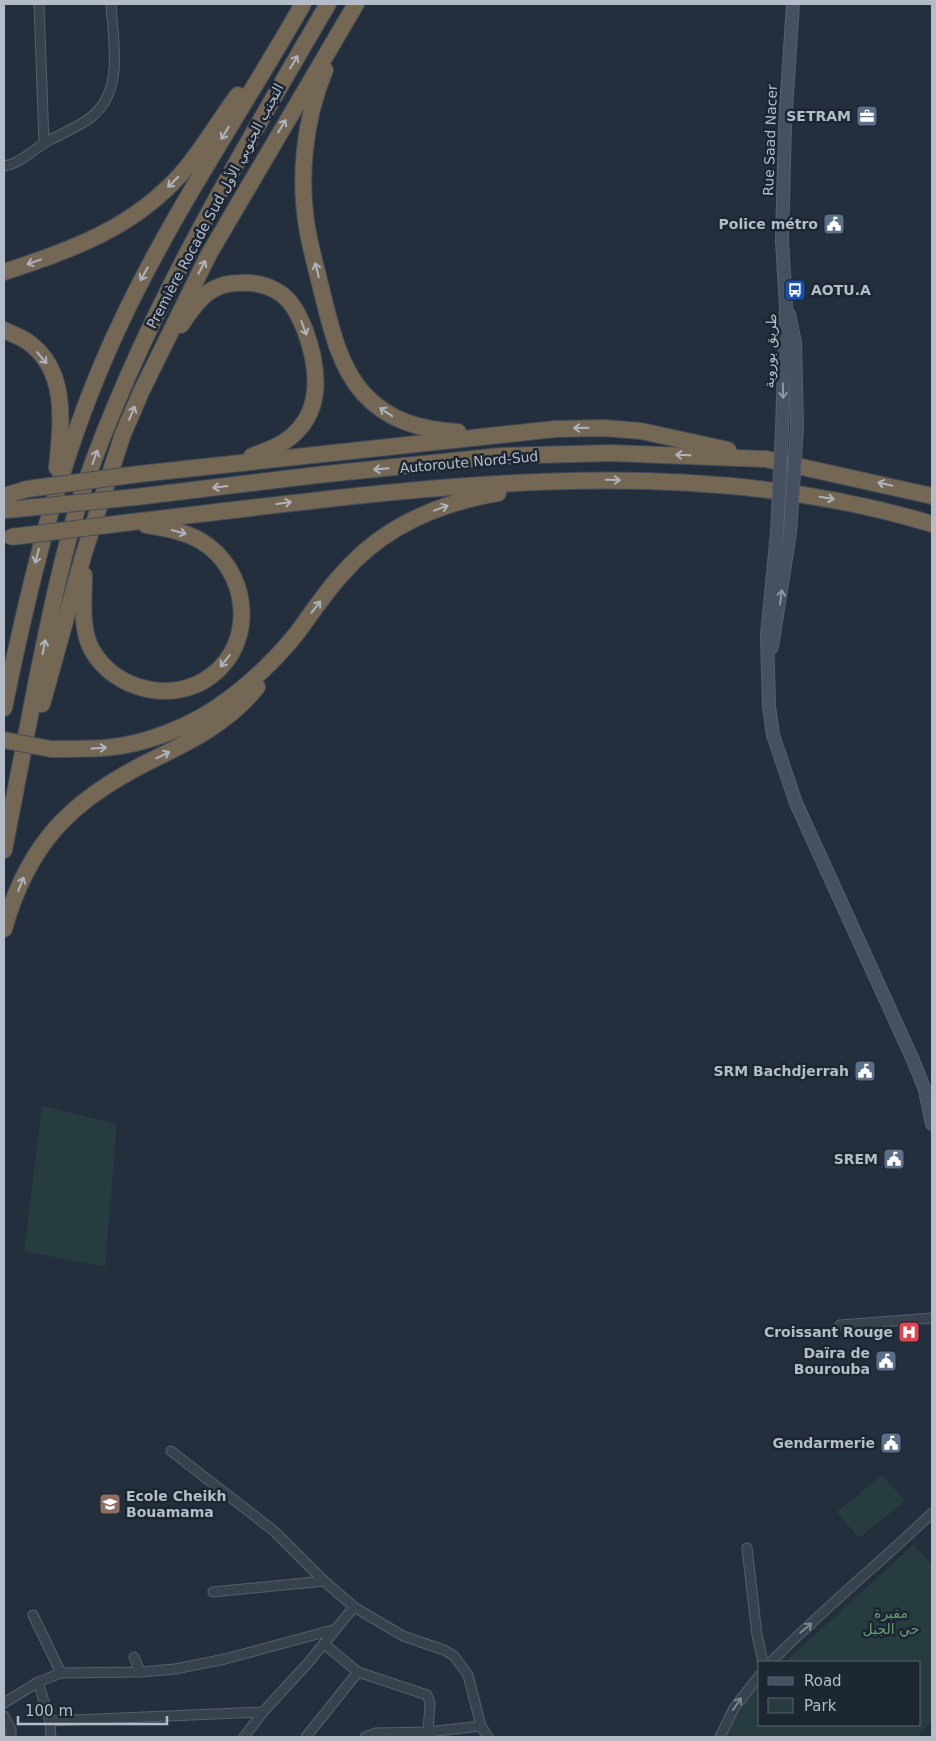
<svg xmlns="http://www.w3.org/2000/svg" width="936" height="1741" font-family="'DejaVu Sans',Cairo,sans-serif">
	<rect width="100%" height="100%" fill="#242f3e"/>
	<g fill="#263c3f">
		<polygon points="42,1106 117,1124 105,1267 24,1251"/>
		<polygon points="882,1475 905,1501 859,1538 837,1512"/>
		<path d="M913 1545 932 1564V1721L917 1737H727C735 1718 744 1700 760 1685V1725H920V1662H785Z"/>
	</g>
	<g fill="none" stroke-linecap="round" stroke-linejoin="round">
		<g stroke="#565f6c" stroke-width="11">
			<g id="minor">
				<polyline points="39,4 44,143"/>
				<path d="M4 166C22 163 33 149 50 140 63 133 78 127 90 118 125 92 113 41 111 4"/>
				<polyline points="840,1325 932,1318"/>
				<polyline points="171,1451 274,1531 324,1581 354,1607 403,1636 444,1650 454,1656 468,1675 481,1726 488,1737"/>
				<polyline points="747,1548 757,1635 763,1662"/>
				<polyline points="213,1592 324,1581"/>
				<polyline points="33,1615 61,1673"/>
				<polyline points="324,1644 358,1672 427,1695 430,1703 428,1732"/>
				<polyline points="134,1657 140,1672"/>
				<path d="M771 1662C822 1610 879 1564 932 1513"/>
				<polyline points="38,1682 50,1721 51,1737"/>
				<polyline points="4,1703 38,1682 61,1673 140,1672 175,1669 225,1659 336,1629"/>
				<polyline points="4,1716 11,1729 11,1737"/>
				<polyline points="50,1721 263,1712"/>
				<polyline points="244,1737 263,1712 308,1663 354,1607"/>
				<polyline points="306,1737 358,1672"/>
				<polyline points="365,1737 376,1733 428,1732 481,1726"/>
				<polyline points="720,1737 734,1708 760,1675"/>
			</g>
		</g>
		<g stroke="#565f6c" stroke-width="14">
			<g id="secondary">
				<polyline points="789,314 795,343 797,427"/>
				<polyline points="782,429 786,307 782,241 785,123 793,4"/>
				<polyline points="777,533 767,635 769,706 773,735 796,803 913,1060 925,1090 932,1124"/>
				<polyline points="772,647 790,533"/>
			</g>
		</g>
		<g stroke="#434c59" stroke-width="18">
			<g id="motorway">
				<path d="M325 70C304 120 298 180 308 233 312 254 318 275 323 296 331 329 340 367 363 393 388 421 422 430 458 432"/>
				<path d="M4 272C73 249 132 229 182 173 203 149 219 120 238 95"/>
				<path d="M181 325C190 312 200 296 214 289 221 285 232 283 240 283 254 282 268 285 280 293 293 302 299 316 305 330 317 363 324 402 298 430 286 444 269 450 252 456"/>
				<path d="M4 330C12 334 21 337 28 342 69 371 61 425 57 468"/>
				<polyline points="139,474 555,429 604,428 641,431 728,450"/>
				<polyline points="4,496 27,489"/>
				<polyline points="136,497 317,475 501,456 611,453 766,459 932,496"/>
				<polyline points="4,510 17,509"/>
				<path d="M132 522C396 492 672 445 932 524"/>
				<path d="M84 575C84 598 80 629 92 650 115 691 174 704 211 676 258 641 248 569 201 541 184 531 164 528 146 525"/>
				<polyline points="42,704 84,553 123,434 141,392 209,254 356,4"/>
				<path d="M4 708C31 575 63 443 122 320 174 210 243 109 303 4"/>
				<path d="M51 749C68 749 86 749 104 748 145 745 193 726 226 701 250 684 279 656 297 633 312 613 326 591 343 573 383 527 439 503 498 493"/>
				<path d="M4 850C15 791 27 733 38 674 51 611 64 547 84 487 144 315 237 160 328 4"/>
				<path d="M4 929C28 844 70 801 148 762 187 743 229 723 257 687"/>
			</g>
		</g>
		<use href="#minor" stroke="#38414e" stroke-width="9"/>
		<use href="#secondary" stroke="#465061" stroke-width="12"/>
		<use href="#motorway" stroke="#746855" stroke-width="16"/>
		<g stroke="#565f6c" stroke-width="14" stroke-linecap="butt">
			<g id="secondary-bridge">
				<polyline points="777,533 782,429"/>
				<polyline points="790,533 797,427"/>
			</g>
		</g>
		<g stroke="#434c59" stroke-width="18" stroke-linecap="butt">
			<g id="motorway-bridge">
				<polyline points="27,489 139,474"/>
				<polyline points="17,509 136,497"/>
				<polyline points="11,537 132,522"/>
				<polyline points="4,740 51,749"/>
			</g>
		</g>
		<use href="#secondary-bridge" stroke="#465061" stroke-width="12"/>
		<use href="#motorway-bridge" stroke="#746855" stroke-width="16"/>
	</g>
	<defs><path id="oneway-shaft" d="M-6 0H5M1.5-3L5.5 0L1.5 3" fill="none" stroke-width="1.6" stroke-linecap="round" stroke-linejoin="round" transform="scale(1.25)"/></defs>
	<g stroke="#aeb4bd">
		<use href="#oneway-shaft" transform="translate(294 62) rotate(-59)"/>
		<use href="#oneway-shaft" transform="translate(282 126) rotate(-59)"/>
		<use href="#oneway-shaft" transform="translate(225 133) rotate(121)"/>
		<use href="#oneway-shaft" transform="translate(173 182) rotate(135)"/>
		<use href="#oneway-shaft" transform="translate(34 262) rotate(160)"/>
		<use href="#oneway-shaft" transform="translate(202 267) rotate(-62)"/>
		<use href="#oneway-shaft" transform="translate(317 270) rotate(-104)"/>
		<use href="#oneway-shaft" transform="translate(144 274) rotate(119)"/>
		<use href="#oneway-shaft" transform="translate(304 328) rotate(69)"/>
		<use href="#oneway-shaft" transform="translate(42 358) rotate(50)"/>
		<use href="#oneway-shaft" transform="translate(386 412) rotate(-146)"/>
		<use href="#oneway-shaft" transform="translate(132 413) rotate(-67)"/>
		<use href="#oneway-shaft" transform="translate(581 428) rotate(179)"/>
		<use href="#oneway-shaft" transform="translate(683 455) rotate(-178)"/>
		<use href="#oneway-shaft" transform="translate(95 457) rotate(-70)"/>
		<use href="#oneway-shaft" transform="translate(381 469) rotate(175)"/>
		<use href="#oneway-shaft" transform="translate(613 480) rotate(1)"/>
		<use href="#oneway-shaft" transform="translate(885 484) rotate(-167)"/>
		<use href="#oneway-shaft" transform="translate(220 487) rotate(173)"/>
		<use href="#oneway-shaft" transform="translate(827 498) rotate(10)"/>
		<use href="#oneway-shaft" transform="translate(284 503) rotate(-8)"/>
		<use href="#oneway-shaft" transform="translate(441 508) rotate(-20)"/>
		<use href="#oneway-shaft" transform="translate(179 532) rotate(15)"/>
		<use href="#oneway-shaft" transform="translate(37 556) rotate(105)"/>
		<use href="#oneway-shaft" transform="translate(316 607) rotate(-52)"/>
		<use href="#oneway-shaft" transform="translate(44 647) rotate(-79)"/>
		<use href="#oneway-shaft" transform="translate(225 661) rotate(128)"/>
		<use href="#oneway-shaft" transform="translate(99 748) rotate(-3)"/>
		<use href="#oneway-shaft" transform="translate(163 755) rotate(-26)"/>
		<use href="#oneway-shaft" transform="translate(21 884) rotate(-68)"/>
	</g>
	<g stroke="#8e96a5">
		<use href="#oneway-shaft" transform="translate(783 391) rotate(89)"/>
		<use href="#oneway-shaft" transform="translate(781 597) rotate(-82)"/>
	</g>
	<g stroke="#7c8592">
		<use href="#oneway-shaft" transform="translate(806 1628) rotate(-40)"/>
		<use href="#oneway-shaft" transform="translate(737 1704) rotate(-56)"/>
	</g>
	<defs>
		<g id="office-square" transform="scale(1.125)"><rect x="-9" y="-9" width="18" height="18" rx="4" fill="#5c6f8a" stroke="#1d2633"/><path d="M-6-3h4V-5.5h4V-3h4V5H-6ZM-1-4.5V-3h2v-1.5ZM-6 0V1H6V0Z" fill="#fff"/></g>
		<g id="civic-square" transform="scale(1.125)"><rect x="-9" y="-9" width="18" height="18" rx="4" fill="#5c6f8a" stroke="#1d2633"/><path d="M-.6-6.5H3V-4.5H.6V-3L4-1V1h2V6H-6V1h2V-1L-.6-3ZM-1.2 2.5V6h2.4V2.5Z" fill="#fff"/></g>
		<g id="bus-square" transform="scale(1.125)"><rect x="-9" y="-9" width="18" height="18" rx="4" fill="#1a4fb4" stroke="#1d2633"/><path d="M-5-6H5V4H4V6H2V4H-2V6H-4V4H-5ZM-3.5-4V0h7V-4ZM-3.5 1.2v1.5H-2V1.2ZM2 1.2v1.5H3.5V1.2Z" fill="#fff"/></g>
		<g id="hospital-square" transform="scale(1.125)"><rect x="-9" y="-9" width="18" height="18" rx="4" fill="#e0444e" stroke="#1d2633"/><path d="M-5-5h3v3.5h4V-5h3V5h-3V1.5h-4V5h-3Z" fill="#fff"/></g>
		<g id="school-square" transform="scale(1.125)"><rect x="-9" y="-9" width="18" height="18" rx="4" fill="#8d6e63" stroke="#1d2633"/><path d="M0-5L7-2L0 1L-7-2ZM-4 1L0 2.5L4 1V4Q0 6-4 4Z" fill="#fff"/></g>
	</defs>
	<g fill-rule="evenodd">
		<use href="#office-square" x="867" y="116"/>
		<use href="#civic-square" x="834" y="224"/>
		<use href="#bus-square" x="795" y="290"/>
		<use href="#civic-square" x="865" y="1071"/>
		<use href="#civic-square" x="894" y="1159"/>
		<use href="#hospital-square" x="909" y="1332"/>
		<use href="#civic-square" x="886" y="1361"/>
		<use href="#civic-square" x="891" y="1443"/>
		<use href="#school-square" x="110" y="1504"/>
	</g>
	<g text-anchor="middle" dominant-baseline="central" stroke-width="5" stroke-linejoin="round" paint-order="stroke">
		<g font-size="14" font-weight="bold" fill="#b4bcc9" stroke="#1d2633" text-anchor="end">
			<text x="851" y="116">SETRAM</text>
			<text x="818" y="224">Police métro</text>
			<text x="811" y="290" text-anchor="start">AOTU.A</text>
			<text x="849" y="1071">SRM Bachdjerrah</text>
			<text x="878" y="1159">SREM</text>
			<text x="893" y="1332">Croissant Rouge</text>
			<text x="870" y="1353">Daïra de<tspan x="870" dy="16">Bourouba</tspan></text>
			<text x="875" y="1443">Gendarmerie</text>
			<text x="126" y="1496" text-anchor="start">Ecole Cheikh<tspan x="126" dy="16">Bouamama</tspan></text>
		</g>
		<g font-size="14" fill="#b4bcc9" stroke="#1d2633">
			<text transform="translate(770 140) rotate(-88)">Rue Saad Nacer</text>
			<text transform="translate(215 206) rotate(-62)">Première Rocade Sud التجنب الجنوبي الأول</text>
			<text transform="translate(770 351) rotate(-88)">طريق بوروبة</text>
			<text transform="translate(469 462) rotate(-5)">Autoroute Nord-Sud</text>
		</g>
		<g font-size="14" fill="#6b9a76" stroke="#1d2633">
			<text x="891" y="1613">مقبرة<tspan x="891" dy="16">حي الجبل</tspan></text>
		</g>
	</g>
	<rect width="936" height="1741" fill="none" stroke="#b4bcc9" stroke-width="10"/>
	<rect x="758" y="1661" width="162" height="65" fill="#1d2633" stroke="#59626f"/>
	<rect x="768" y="1677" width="25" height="8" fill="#465061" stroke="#59626f"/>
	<text x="804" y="1686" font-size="15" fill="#b4bcc9">Road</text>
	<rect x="768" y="1698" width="25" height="15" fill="#263c3f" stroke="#59626f"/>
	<text x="804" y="1711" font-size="15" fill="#b4bcc9">Park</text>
	<path d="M18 1716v8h149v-8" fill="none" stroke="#b4bcc9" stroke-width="2.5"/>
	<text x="25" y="1716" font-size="15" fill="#b4bcc9" stroke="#1d2633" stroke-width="4" paint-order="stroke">100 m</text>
</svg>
